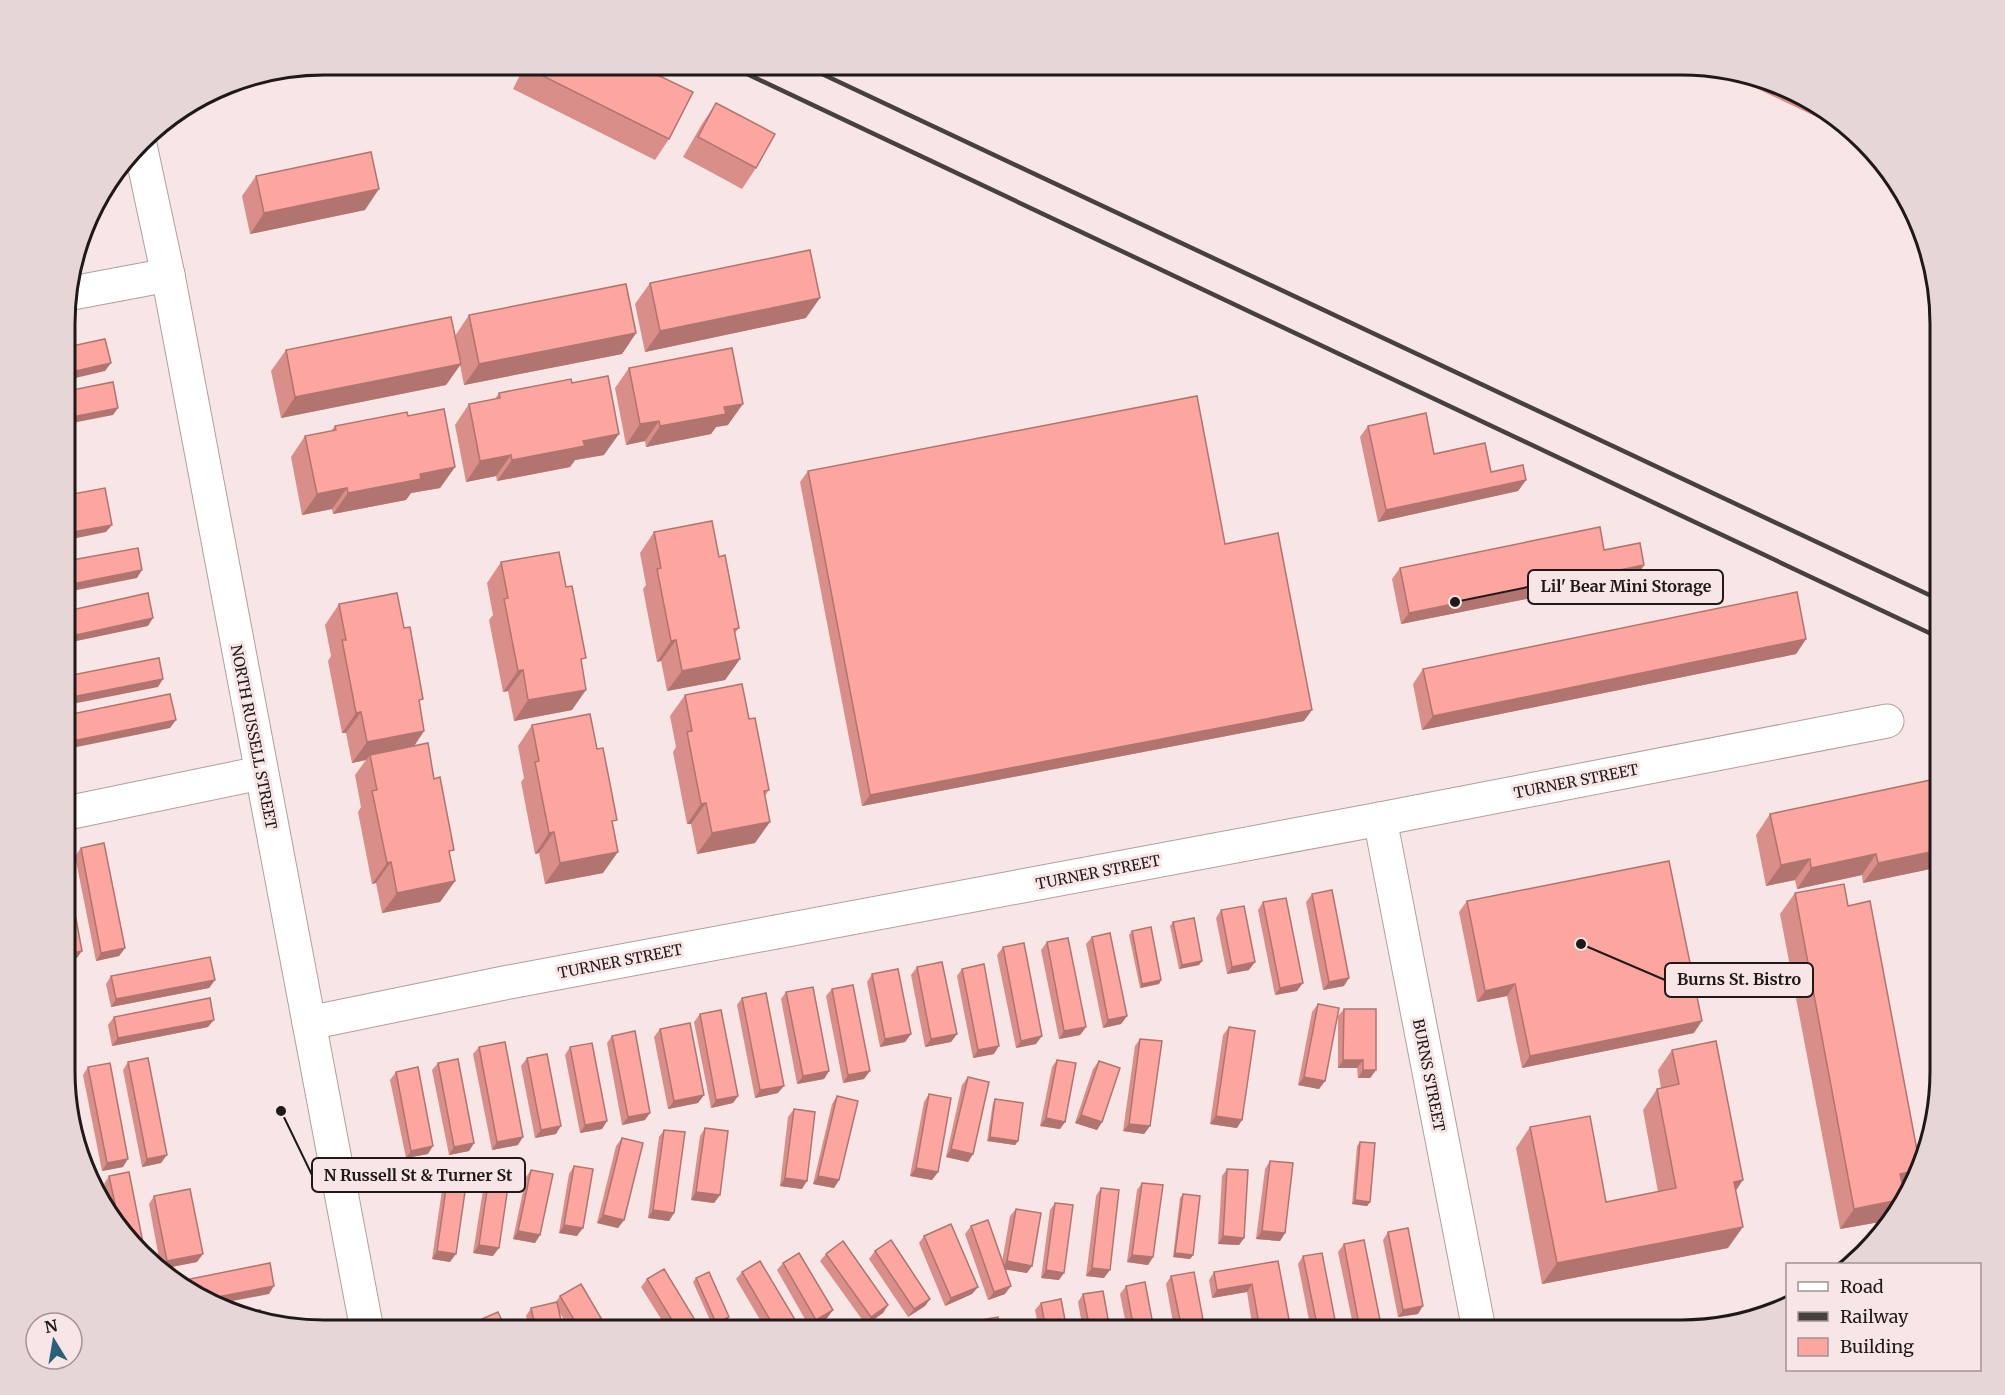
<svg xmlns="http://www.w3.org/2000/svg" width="2005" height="1395" font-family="Merriweather,serif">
	<rect width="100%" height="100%" fill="#f7e6e5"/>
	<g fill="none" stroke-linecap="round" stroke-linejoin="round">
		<g stroke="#afa09e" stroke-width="35">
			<g id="minor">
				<polyline points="140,145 168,275 367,1330"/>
				<polyline points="67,294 168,275"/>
				<polyline points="67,813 260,773"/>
				<polyline points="1380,819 1479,1330"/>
				<polyline points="309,1023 509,982 1380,819 1887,721"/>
			</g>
		</g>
		<use href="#minor" stroke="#fff" stroke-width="33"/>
		<g stroke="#484040" stroke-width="4.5">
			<polyline points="728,65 1940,638"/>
			<polyline points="803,65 1940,600"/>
		</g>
	</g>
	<g fill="#da8e89">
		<polygon points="468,65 495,65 488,75"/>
		<polygon points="525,65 637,65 669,139 655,160 513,89"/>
		<polygon points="1713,68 1765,78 1839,118 1853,134"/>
		<polygon points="716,103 756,168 742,189 683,157 702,124"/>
		<polygon points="256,176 365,210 250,234 242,196"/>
		<polygon points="650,283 806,318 645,352 635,304"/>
		<polygon points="469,315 636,333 622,354 464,385 460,365 446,385 281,418 271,371 286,350 455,336"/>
		<polygon points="629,368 728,425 716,427 711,434 646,447 645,441 626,445 615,388"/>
		<polygon points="572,383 604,455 575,460 570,467 497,481 496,476 466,482 455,425 469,404 495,399 499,393"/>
		<polygon points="408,416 455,467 440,488 411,493 406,500 333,514 332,509 302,515 291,457 305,436 331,431 335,426"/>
		<polygon points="1368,426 1434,454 1491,472 1526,480 1518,491 1378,522 1360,437"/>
		<polygon points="808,471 1225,544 1304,721 862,806 800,482"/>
		<polygon points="654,532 719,557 739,628 735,633 740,659 725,680 667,691 661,661 657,662 643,589 646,585 640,553"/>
		<polygon points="501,562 582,664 572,710 514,721 508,691 503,692 489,620 493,615 487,583"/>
		<polygon points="1644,565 1636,577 1401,624 1392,579 1400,568"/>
		<polygon points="339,604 420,705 424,731 414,746 450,856 455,881 440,902 382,913 376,883 372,884 358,812 361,807 355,775 366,760 352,763 346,733 342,733 328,661 331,656 325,625"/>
		<polygon points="1806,639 1796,654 1422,730 1413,684 1423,669"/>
		<polygon points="685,695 749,719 769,790 765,796 755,843 697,854 691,824 687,824 673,752 676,747 670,716"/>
		<polygon points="532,725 613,826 603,873 545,884 539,853 535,854 521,782 524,778 518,746"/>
		<polygon points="1940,778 1940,867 1863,883 1862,875 1797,889 1795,880 1766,886 1756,835 1770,814"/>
		<polygon points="81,848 125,948 119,956 96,961 75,856"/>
		<polygon points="1795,893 1848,906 1918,1152 1924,1142 1927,1155 1911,1184 1906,1190 1904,1191 1905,1196 1897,1211 1891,1220 1840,1229 1780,914"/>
		<polygon points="1312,894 1344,986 1323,990 1306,902"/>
		<polygon points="1467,901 1694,1033 1522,1068 1507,996 1477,1002 1459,912"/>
		<polygon points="1263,902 1297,991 1275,995 1258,910"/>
		<polygon points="1221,910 1249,970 1227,974 1216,918"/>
		<polygon points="1173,922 1202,961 1199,965 1179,969 1170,926"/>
		<polygon points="1132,931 1161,980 1159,984 1140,988 1129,935"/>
		<polygon points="1092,937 1127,1016 1121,1024 1103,1028 1086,944"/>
		<polygon points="1047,942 1086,1027 1080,1035 1059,1039 1041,950"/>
		<polygon points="1003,947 1036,1044 1016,1048 997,955"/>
		<polygon points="917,967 957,1034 951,1042 925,1047 911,975"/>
		<polygon points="962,969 994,1054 973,1058 957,976"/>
		<polygon points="872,974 911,1034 905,1042 880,1047 867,982"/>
		<polygon points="111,976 215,980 209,988 111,1007 106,984"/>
		<polygon points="832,989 864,1079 843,1083 826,996"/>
		<polygon points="786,992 829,1071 824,1079 797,1084 781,999"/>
		<polygon points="742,998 778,1093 755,1098 737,1005"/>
		<polygon points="1318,1004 1325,1081 1319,1089 1298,1085 1312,1012"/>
		<polygon points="1344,1009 1376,1070 1370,1078 1358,1078 1357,1068 1338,1068 1338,1016"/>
		<polygon points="700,1014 738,1096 733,1103 711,1108 694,1022"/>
		<polygon points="114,1017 208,1027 112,1046 108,1025"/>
		<polygon points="1229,1027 1237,1128 1210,1124 1223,1035"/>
		<polygon points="660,1029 704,1095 698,1103 668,1109 654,1037"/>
		<polygon points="612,1036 645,1120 622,1125 607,1043"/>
		<polygon points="1140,1039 1150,1126 1144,1134 1123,1131 1135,1046"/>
		<polygon points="479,1047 518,1145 492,1150 473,1054"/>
		<polygon points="570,1047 607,1121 602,1129 580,1133 565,1055"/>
		<polygon points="1672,1050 1736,1191 1728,1248 1542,1284 1516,1148 1530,1127 1606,1202 1658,1192 1643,1110 1657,1089 1661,1088 1658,1070"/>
		<polygon points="527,1058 556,1134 535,1138 521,1066"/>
		<polygon points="1057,1060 1065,1122 1060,1129 1040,1126 1052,1067"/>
		<polygon points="1099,1061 1102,1122 1097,1130 1075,1123 1093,1069"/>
		<polygon points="128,1062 161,1163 142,1167 123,1070"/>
		<polygon points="438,1063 474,1143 469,1151 449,1155 432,1070"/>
		<polygon points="88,1067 123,1167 102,1171 83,1075"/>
		<polygon points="396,1072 428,1154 406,1158 390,1080"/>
		<polygon points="968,1077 973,1154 968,1162 946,1157 962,1085"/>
		<polygon points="929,1094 938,1172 932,1180 910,1176 924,1102"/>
		<polygon points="837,1096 839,1180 834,1188 813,1184 832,1104"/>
		<polygon points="995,1099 1018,1141 1015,1145 987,1141 993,1103"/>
		<polygon points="794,1109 802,1189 780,1186 788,1117"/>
		<polygon points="705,1128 720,1195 714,1203 691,1200 700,1136"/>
		<polygon points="664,1130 674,1213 669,1221 648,1218 659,1137"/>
		<polygon points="622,1138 624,1220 618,1228 597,1223 616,1146"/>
		<polygon points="1360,1142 1370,1202 1367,1206 1352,1204 1357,1146"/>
		<polygon points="1270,1161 1285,1233 1280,1241 1256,1239 1265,1169"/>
		<polygon points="491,1163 493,1256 473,1253 486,1171"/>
		<polygon points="574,1166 577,1236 559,1233 569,1174"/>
		<polygon points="1227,1169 1244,1238 1239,1245 1218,1244 1222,1176"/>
		<polygon points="531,1170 540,1235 535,1243 513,1239 526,1177"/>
		<polygon points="448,1175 450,1262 432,1259 443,1183"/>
		<polygon points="109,1176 145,1253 110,1213 104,1184"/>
		<polygon points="1142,1183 1153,1257 1148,1265 1127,1262 1137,1190"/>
		<polygon points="1101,1188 1104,1278 1086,1276 1096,1196"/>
		<polygon points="1183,1194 1193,1255 1190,1259 1173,1257 1180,1198"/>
		<polygon points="154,1196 197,1262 161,1269 149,1204"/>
		<polygon points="1055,1203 1059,1280 1041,1278 1050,1210"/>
		<polygon points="1016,1209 1027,1273 1005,1269 1005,1294 988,1300 965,1234 971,1226 1002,1262 1010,1216"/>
		<polygon points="1388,1232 1418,1314 1398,1317 1383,1240"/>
		<polygon points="924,1236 978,1287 972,1294 945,1306 919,1243"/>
		<polygon points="1344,1244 1382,1330 1354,1330 1338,1252"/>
		<polygon points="875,1251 930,1299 925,1306 908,1317 869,1259"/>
		<polygon points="826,1254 888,1305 883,1313 866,1325 820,1261"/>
		<polygon points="1303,1256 1337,1330 1311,1330 1298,1264"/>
		<polygon points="1278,1261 1291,1330 1253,1330 1247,1292 1212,1298 1209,1280 1214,1272"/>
		<polygon points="783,1263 833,1310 827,1318 810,1328 777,1270"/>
		<polygon points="742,1272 800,1328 799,1330 766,1330 736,1279"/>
		<polygon points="1171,1276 1205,1330 1173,1330 1174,1328 1166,1284"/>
		<polygon points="696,1278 729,1317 726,1321 713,1327 693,1282"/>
		<polygon points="647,1279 701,1330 668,1330 641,1287"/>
		<polygon points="1126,1286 1154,1330 1127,1330 1120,1294"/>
		<polygon points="1083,1294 1110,1330 1083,1330 1078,1302"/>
		<polygon points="560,1296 608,1330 570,1330 560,1313 563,1330 529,1330 526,1316 531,1308 555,1303"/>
		<polygon points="1041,1303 1067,1330 1039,1330 1035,1310"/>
		<polygon points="482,1319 506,1330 478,1330 476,1327"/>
		<polygon points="980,1320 1000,1330 975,1330 974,1328"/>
	</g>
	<g fill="#b1746f">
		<polygon points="379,189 365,210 250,234 264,213"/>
		<polygon points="820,298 806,318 645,352 660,331"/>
		<polygon points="636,333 622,354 464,385 479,364"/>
		<polygon points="111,363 105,371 67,380 67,373"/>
		<polygon points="461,364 446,385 281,418 295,397"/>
		<polygon points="743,404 728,425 716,427 711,434 646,447 660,426 724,407"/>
		<polygon points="118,408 113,415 67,424 67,418"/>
		<polygon points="659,421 645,441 626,445 640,424"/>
		<polygon points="619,434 604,455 575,460 570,467 497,481 512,460 583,441"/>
		<polygon points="511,455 496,476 466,482 480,461"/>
		<polygon points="455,467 440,488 411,493 406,500 333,514 348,493 420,474"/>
		<polygon points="1526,480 1518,491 1378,522 1386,510"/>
		<polygon points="347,488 332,509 302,515 317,494"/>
		<polygon points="112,525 106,532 67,540 67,533"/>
		<polygon points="1644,565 1636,577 1401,624 1409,613"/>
		<polygon points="142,570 137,578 67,592 67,585"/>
		<polygon points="153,618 148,626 67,643 67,637"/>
		<polygon points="1806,639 1796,654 1422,730 1433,716"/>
		<polygon points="676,640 661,661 657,662 671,641"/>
		<polygon points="740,659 725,680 667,691 682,671"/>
		<polygon points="523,670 508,691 503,692 518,671"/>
		<polygon points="163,679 158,687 67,705 67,698"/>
		<polygon points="586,690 572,710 514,721 528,700"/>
		<polygon points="1312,710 1304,721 862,806 870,795"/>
		<polygon points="361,712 346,733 342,733 356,713"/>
		<polygon points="176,720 170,728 67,749 67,742"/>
		<polygon points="424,731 410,752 370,755 366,760 352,763 367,742"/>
		<polygon points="706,803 691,824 687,824 701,804"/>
		<polygon points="770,822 755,843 697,854 712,833"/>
		<polygon points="554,832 539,853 535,854 549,833"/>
		<polygon points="1940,850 1940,867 1863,883 1878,863"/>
		<polygon points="618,852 603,873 545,884 560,863"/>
		<polygon points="1876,854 1862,875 1797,889 1811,868"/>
		<polygon points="1810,859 1795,880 1766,886 1781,865"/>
		<polygon points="391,862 376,883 372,884 387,863"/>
		<polygon points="455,881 440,902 382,913 397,893"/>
		<polygon points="125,948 119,956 96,961 101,953"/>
		<polygon points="82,951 77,958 67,960 67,954"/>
		<polygon points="1202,961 1199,965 1179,969 1182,965"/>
		<polygon points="1255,962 1249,970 1227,974 1232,967"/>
		<polygon points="1349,978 1344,986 1323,990 1329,982"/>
		<polygon points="215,980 209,988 111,1007 116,999"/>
		<polygon points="1161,980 1159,984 1140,988 1142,984"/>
		<polygon points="1303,983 1297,991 1275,995 1280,988"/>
		<polygon points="1515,984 1507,996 1477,1002 1485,991"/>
		<polygon points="1127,1016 1121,1024 1103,1028 1108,1020"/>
		<polygon points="214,1020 208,1027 112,1046 118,1038"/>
		<polygon points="1702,1021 1694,1033 1522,1068 1530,1056"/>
		<polygon points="1086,1027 1080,1035 1059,1039 1064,1031"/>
		<polygon points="911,1034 905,1042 880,1047 885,1039"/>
		<polygon points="957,1034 951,1042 925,1047 931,1039"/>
		<polygon points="1042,1036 1036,1044 1016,1048 1021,1041"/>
		<polygon points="999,1046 994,1054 973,1058 978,1050"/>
		<polygon points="1343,1060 1363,1060 1357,1068 1338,1068"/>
		<polygon points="1363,1070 1376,1070 1370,1078 1358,1078"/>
		<polygon points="829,1071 824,1079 797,1084 803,1076"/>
		<polygon points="870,1071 864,1079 843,1083 848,1075"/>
		<polygon points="1304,1077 1325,1081 1319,1089 1298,1085"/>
		<polygon points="784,1086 778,1093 755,1098 760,1090"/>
		<polygon points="704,1095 698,1103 668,1109 674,1101"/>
		<polygon points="738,1096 733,1103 711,1108 716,1100"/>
		<polygon points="650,1113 645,1120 622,1125 628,1117"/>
		<polygon points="1081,1115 1102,1122 1097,1130 1075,1123"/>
		<polygon points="1216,1116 1242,1120 1237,1128 1210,1124"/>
		<polygon points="1046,1118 1065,1122 1060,1129 1040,1126"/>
		<polygon points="607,1121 602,1129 580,1133 585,1125"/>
		<polygon points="1129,1124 1150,1126 1144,1134 1123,1131"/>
		<polygon points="561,1126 556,1134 535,1138 541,1130"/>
		<polygon points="523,1137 518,1145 492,1150 497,1142"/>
		<polygon points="990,1137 1018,1141 1015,1145 987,1141"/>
		<polygon points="474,1143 469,1151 449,1155 454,1147"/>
		<polygon points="433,1146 428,1154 406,1158 411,1151"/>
		<polygon points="951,1149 973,1154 968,1162 946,1157"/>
		<polygon points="167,1155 161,1163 142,1167 147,1159"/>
		<polygon points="128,1159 123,1167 102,1171 107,1163"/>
		<polygon points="916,1168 938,1172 932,1180 910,1176"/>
		<polygon points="1918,1170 1906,1190 1886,1194 1900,1174"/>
		<polygon points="818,1176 839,1180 834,1188 813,1184"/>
		<polygon points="785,1178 807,1181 802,1189 780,1186"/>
		<polygon points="1743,1180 1729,1201 1734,1182"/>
		<polygon points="696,1192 720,1195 714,1203 691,1200"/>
		<polygon points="1903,1199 1891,1220 1840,1229 1854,1209"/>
		<polygon points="1355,1200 1370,1202 1367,1206 1352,1204"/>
		<polygon points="653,1210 674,1213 669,1221 648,1218"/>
		<polygon points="603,1215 624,1220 618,1228 597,1223"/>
		<polygon points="564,1225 583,1228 577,1236 559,1233"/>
		<polygon points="1743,1227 1728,1248 1542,1284 1557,1263"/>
		<polygon points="518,1231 540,1235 535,1243 513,1239"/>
		<polygon points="1262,1231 1285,1233 1280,1241 1256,1239"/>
		<polygon points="1223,1236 1244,1238 1239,1245 1218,1244"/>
		<polygon points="479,1245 499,1248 493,1256 473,1253"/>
		<polygon points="437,1251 456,1254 450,1262 432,1259"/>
		<polygon points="1175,1253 1193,1255 1190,1259 1173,1257"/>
		<polygon points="203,1254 197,1262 161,1269 167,1261"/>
		<polygon points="1132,1255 1153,1257 1148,1265 1127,1262"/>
		<polygon points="1007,1261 1032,1266 1027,1273 1001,1269"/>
		<polygon points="1092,1268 1110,1270 1104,1278 1086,1276"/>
		<polygon points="1046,1270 1064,1273 1059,1280 1041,1278"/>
		<polygon points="1252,1284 1247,1292 1212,1298 1217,1290"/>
		<polygon points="274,1286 269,1294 217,1304 207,1299"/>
		<polygon points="1011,1286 1005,1294 988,1300 994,1292"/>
		<polygon points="978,1287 972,1294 945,1306 951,1298"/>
		<polygon points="930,1299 925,1306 908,1317 914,1309"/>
		<polygon points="888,1305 883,1313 866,1325 871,1317"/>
		<polygon points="1423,1306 1418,1314 1398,1317 1403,1310"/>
		<polygon points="833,1310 827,1318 810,1328 816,1320"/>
		<polygon points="729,1317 726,1321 713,1327 716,1323"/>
	</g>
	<g fill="#fda59f" stroke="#b1746f" stroke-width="1.5">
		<polygon points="529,65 637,65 693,92 669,139 527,68"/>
		<polygon points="716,103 775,134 756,168 698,137"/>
		<polygon points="371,152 379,189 264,213 256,176"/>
		<polygon points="810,250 820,298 660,331 650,283"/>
		<polygon points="626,284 636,333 479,364 469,315"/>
		<polygon points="451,317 461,364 295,397 286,350"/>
		<polygon points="105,339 111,363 67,373 67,347"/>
		<polygon points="732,348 743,404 724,407 726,414 660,426 659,421 640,424 629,368"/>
		<polygon points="608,376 619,434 583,441 585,446 512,460 511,455 480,461 469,404 500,398 499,393 571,379 572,383"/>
		<polygon points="113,382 118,408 67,418 67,391"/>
		<polygon points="1197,396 1225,544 1278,533 1312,710 870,795 808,471"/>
		<polygon points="444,409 455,467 420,474 421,479 348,493 347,488 317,494 305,436 336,430 335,426 407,412 408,416"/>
		<polygon points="1426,413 1434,454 1485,443 1491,472 1523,465 1526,480 1386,510 1368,426"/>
		<polygon points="105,488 112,525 67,533 67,495"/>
		<polygon points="712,521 719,557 725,555 739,628 734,629 740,659 682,671 676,640 671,641 657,569 661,568 654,532"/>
		<polygon points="1600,527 1604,550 1640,543 1644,565 1409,613 1400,568"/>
		<polygon points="138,548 142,570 67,585 67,561"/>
		<polygon points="559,552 566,587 572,586 586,658 581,659 586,690 528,700 523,670 518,671 504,599 508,598 501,562"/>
		<polygon points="1797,592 1806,639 1433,716 1423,669"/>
		<polygon points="148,593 153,618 67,637 67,611"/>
		<polygon points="397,593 404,628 410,627 423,699 419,700 424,731 367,742 361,712 356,713 342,640 346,640 339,604"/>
		<polygon points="159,658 163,679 67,698 67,676"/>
		<polygon points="742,684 749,719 755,718 769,790 764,791 770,822 712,833 706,803 701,804 687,732 692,731 685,695"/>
		<polygon points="170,694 176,720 67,742 67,715"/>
		<polygon points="590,714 597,749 603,748 617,820 612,821 618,852 560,863 554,832 549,833 535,762 539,761 532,725"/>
		<polygon points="428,743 434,779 440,777 454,850 449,851 455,881 397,893 391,862 387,863 372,791 377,790 370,755"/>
		<polygon points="1940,778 1940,850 1878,863 1876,854 1811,868 1810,859 1781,865 1770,814"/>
		<polygon points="104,843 125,948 101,953 81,848"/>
		<polygon points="1669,861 1702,1021 1530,1056 1515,984 1485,991 1467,901"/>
		<polygon points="67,871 82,951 67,954"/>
		<polygon points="1844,884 1848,906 1870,901 1920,1166 1918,1170 1900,1174 1905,1196 1903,1199 1854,1209 1795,893"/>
		<polygon points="1332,890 1349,978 1329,982 1312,894"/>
		<polygon points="1286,898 1303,983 1280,988 1263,902"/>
		<polygon points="1244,906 1255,962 1232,967 1221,910"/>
		<polygon points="1194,918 1202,961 1182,965 1173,922"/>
		<polygon points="1151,927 1161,980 1142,984 1132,931"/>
		<polygon points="1110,933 1127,1016 1108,1020 1092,937"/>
		<polygon points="1068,938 1086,1027 1064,1031 1047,942"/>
		<polygon points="1024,943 1042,1036 1021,1041 1003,947"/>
		<polygon points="210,957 215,980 116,999 111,976"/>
		<polygon points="942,962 957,1034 931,1039 917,967"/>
		<polygon points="984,964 999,1046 978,1050 962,969"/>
		<polygon points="898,969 911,1034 885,1039 872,974"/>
		<polygon points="853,985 870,1071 848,1075 832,989"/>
		<polygon points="813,987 829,1071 803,1076 786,992"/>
		<polygon points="766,993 784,1086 760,1090 742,998"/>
		<polygon points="210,998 214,1020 118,1038 114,1017"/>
		<polygon points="1318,1004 1339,1008 1325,1081 1304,1077"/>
		<polygon points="1344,1009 1376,1009 1376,1070 1363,1070 1363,1060 1343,1060"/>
		<polygon points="721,1010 738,1096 716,1100 700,1014"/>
		<polygon points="690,1023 704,1095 674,1101 660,1029"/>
		<polygon points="1229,1027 1255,1031 1242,1120 1216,1116"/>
		<polygon points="635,1031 650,1113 628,1117 612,1036"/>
		<polygon points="1140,1039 1162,1041 1150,1126 1129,1124"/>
		<polygon points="1716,1041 1743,1180 1734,1182 1743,1227 1557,1263 1530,1127 1590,1116 1606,1202 1676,1188 1657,1089 1679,1084 1672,1050"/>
		<polygon points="505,1042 523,1137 497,1142 479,1047"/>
		<polygon points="592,1043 607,1121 585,1125 570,1047"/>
		<polygon points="547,1054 561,1126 541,1130 527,1058"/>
		<polygon points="148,1058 167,1155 147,1159 128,1062"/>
		<polygon points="458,1059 474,1143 454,1147 438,1063"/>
		<polygon points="1057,1060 1076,1063 1065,1122 1046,1118"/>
		<polygon points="1099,1061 1120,1068 1102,1122 1081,1115"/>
		<polygon points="110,1063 128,1159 107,1163 88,1067"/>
		<polygon points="418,1067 433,1146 411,1151 396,1072"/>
		<polygon points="968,1077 989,1082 973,1154 951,1149"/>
		<polygon points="67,1093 71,1117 67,1105"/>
		<polygon points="929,1094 951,1098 938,1172 916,1168"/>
		<polygon points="837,1096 858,1101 839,1180 818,1176"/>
		<polygon points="995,1099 1023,1103 1018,1141 990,1137"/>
		<polygon points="794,1109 815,1112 807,1181 785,1178"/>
		<polygon points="705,1128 728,1131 720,1195 696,1192"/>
		<polygon points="664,1130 685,1132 674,1213 653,1210"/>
		<polygon points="622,1138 643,1143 624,1220 603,1215"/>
		<polygon points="1929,1141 1927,1155 1924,1142"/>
		<polygon points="1360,1142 1375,1143 1370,1202 1355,1200"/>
		<polygon points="1270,1161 1293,1163 1285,1233 1262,1231"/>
		<polygon points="491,1163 511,1166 499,1248 479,1245"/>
		<polygon points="574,1166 593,1169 583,1228 564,1225"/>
		<polygon points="1227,1169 1248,1170 1244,1238 1223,1236"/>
		<polygon points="531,1170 553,1174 540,1235 518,1231"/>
		<polygon points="129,1172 145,1253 119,1223 109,1176"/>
		<polygon points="448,1175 467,1178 456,1254 437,1251"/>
		<polygon points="1142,1183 1163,1185 1153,1257 1132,1255"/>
		<polygon points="1101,1188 1119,1190 1110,1270 1092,1268"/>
		<polygon points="190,1189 203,1254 167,1261 154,1196"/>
		<polygon points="1183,1194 1200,1196 1193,1255 1175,1253"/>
		<polygon points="1055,1203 1073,1205 1064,1273 1046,1270"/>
		<polygon points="1016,1209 1041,1213 1032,1266 1007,1261"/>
		<polygon points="988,1220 1011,1286 994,1292 971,1226"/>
		<polygon points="951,1224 978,1287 951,1298 924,1236"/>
		<polygon points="1408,1228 1423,1306 1403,1310 1388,1232"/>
		<polygon points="891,1240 930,1299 914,1309 875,1251"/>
		<polygon points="1364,1240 1382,1330 1360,1330 1344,1244"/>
		<polygon points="843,1241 888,1305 871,1317 826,1254"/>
		<polygon points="799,1253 833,1310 816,1320 783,1263"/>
		<polygon points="1322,1253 1337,1330 1318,1330 1303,1256"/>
		<polygon points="760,1261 800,1328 797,1330 776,1330 742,1272"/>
		<polygon points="1278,1261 1291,1330 1260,1330 1252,1284 1217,1290 1214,1272"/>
		<polygon points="270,1263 274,1286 207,1299 175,1282"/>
		<polygon points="664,1269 701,1330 678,1330 647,1279"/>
		<polygon points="709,1272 729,1317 716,1323 696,1278"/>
		<polygon points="1194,1272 1205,1330 1177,1330 1176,1326 1181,1325 1171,1276"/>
		<polygon points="1145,1282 1154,1330 1134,1330 1126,1286"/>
		<polygon points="581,1284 608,1330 580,1330 560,1296"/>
		<polygon points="1103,1291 1110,1330 1090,1330 1083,1294"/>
		<polygon points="1061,1299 1067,1330 1046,1330 1041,1303"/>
		<polygon points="557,1302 563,1330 536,1330 531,1308"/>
		<polygon points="260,1310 263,1321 240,1317 236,1315"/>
		<polygon points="498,1312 506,1330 486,1330 482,1319"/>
		<polygon points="998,1317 1000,1330 982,1330 980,1320"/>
		<polygon points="941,1324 942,1330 925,1330 925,1327"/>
	</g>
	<g text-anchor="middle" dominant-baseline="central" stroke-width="6" stroke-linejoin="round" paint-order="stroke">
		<g font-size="15" fill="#1f1919" stroke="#f7e6e5">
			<text transform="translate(254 737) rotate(79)">NORTH RUSSELL STREET</text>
			<text transform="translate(1576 781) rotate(-11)">TURNER STREET</text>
			<text transform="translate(1098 872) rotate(-11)">TURNER STREET</text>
			<text transform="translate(620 961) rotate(-11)">TURNER STREET</text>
			<text transform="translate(1429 1075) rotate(79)">BURNS STREET</text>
		</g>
	</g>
	<path d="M0 0H2005V1395H0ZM324 75H1681A249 249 0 0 1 1930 324V1071A249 249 0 0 1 1681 1320H324A249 249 0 0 1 75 1071V324A249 249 0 0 1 324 75Z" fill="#e6d6d5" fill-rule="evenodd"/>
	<path fill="none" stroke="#1f1919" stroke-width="3" d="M324 75H1681A249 249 0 0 1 1930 324V1071A249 249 0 0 1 1681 1320H324A249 249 0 0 1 75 1071V324A249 249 0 0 1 324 75Z"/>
	<path fill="none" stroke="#1f1919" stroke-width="2" d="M1455 602L1528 587M1581 944L1665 980M281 1111L312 1175"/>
	<g fill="#1f1919" stroke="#f7e6e5" stroke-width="2">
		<circle cx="1455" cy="602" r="6"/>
		<circle cx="1581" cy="944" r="6"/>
		<circle cx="281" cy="1111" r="6"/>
	</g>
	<g fill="#f7e6e5" stroke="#1f1919" stroke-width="2">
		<rect x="1528" y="570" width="195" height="34" rx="6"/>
		<rect x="1665" y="963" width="148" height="34" rx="6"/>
		<rect x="312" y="1158" width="213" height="34" rx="6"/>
	</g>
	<g font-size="16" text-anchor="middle" font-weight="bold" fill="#1f1919">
		<text x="1626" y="592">Lil' Bear Mini Storage</text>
		<text x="1739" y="985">Burns St. Bistro</text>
		<text x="418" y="1181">N Russell St &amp; Turner St</text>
	</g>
	<rect x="1786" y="1263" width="195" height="108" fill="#f7e6e5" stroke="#a19493" stroke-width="1.5"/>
	<rect x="1798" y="1282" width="30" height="9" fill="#ffffff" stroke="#a19493" stroke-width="1.5"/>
	<text x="1840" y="1293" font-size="18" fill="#1f1919">Road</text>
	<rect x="1798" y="1312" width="30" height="9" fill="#484040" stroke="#a19493" stroke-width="1.5"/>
	<text x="1840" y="1323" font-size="18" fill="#1f1919">Railway</text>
	<rect x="1798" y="1338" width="30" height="18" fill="#fda59f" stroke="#a19493" stroke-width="1.5"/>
	<text x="1840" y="1353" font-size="18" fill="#1f1919">Building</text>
	<g transform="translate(54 1341) rotate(349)"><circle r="28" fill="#f7e6e5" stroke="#a19493" stroke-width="1.5"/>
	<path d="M0-4.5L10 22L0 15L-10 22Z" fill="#2b607c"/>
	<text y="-9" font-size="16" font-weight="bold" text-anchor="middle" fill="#1f1919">N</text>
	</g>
</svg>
